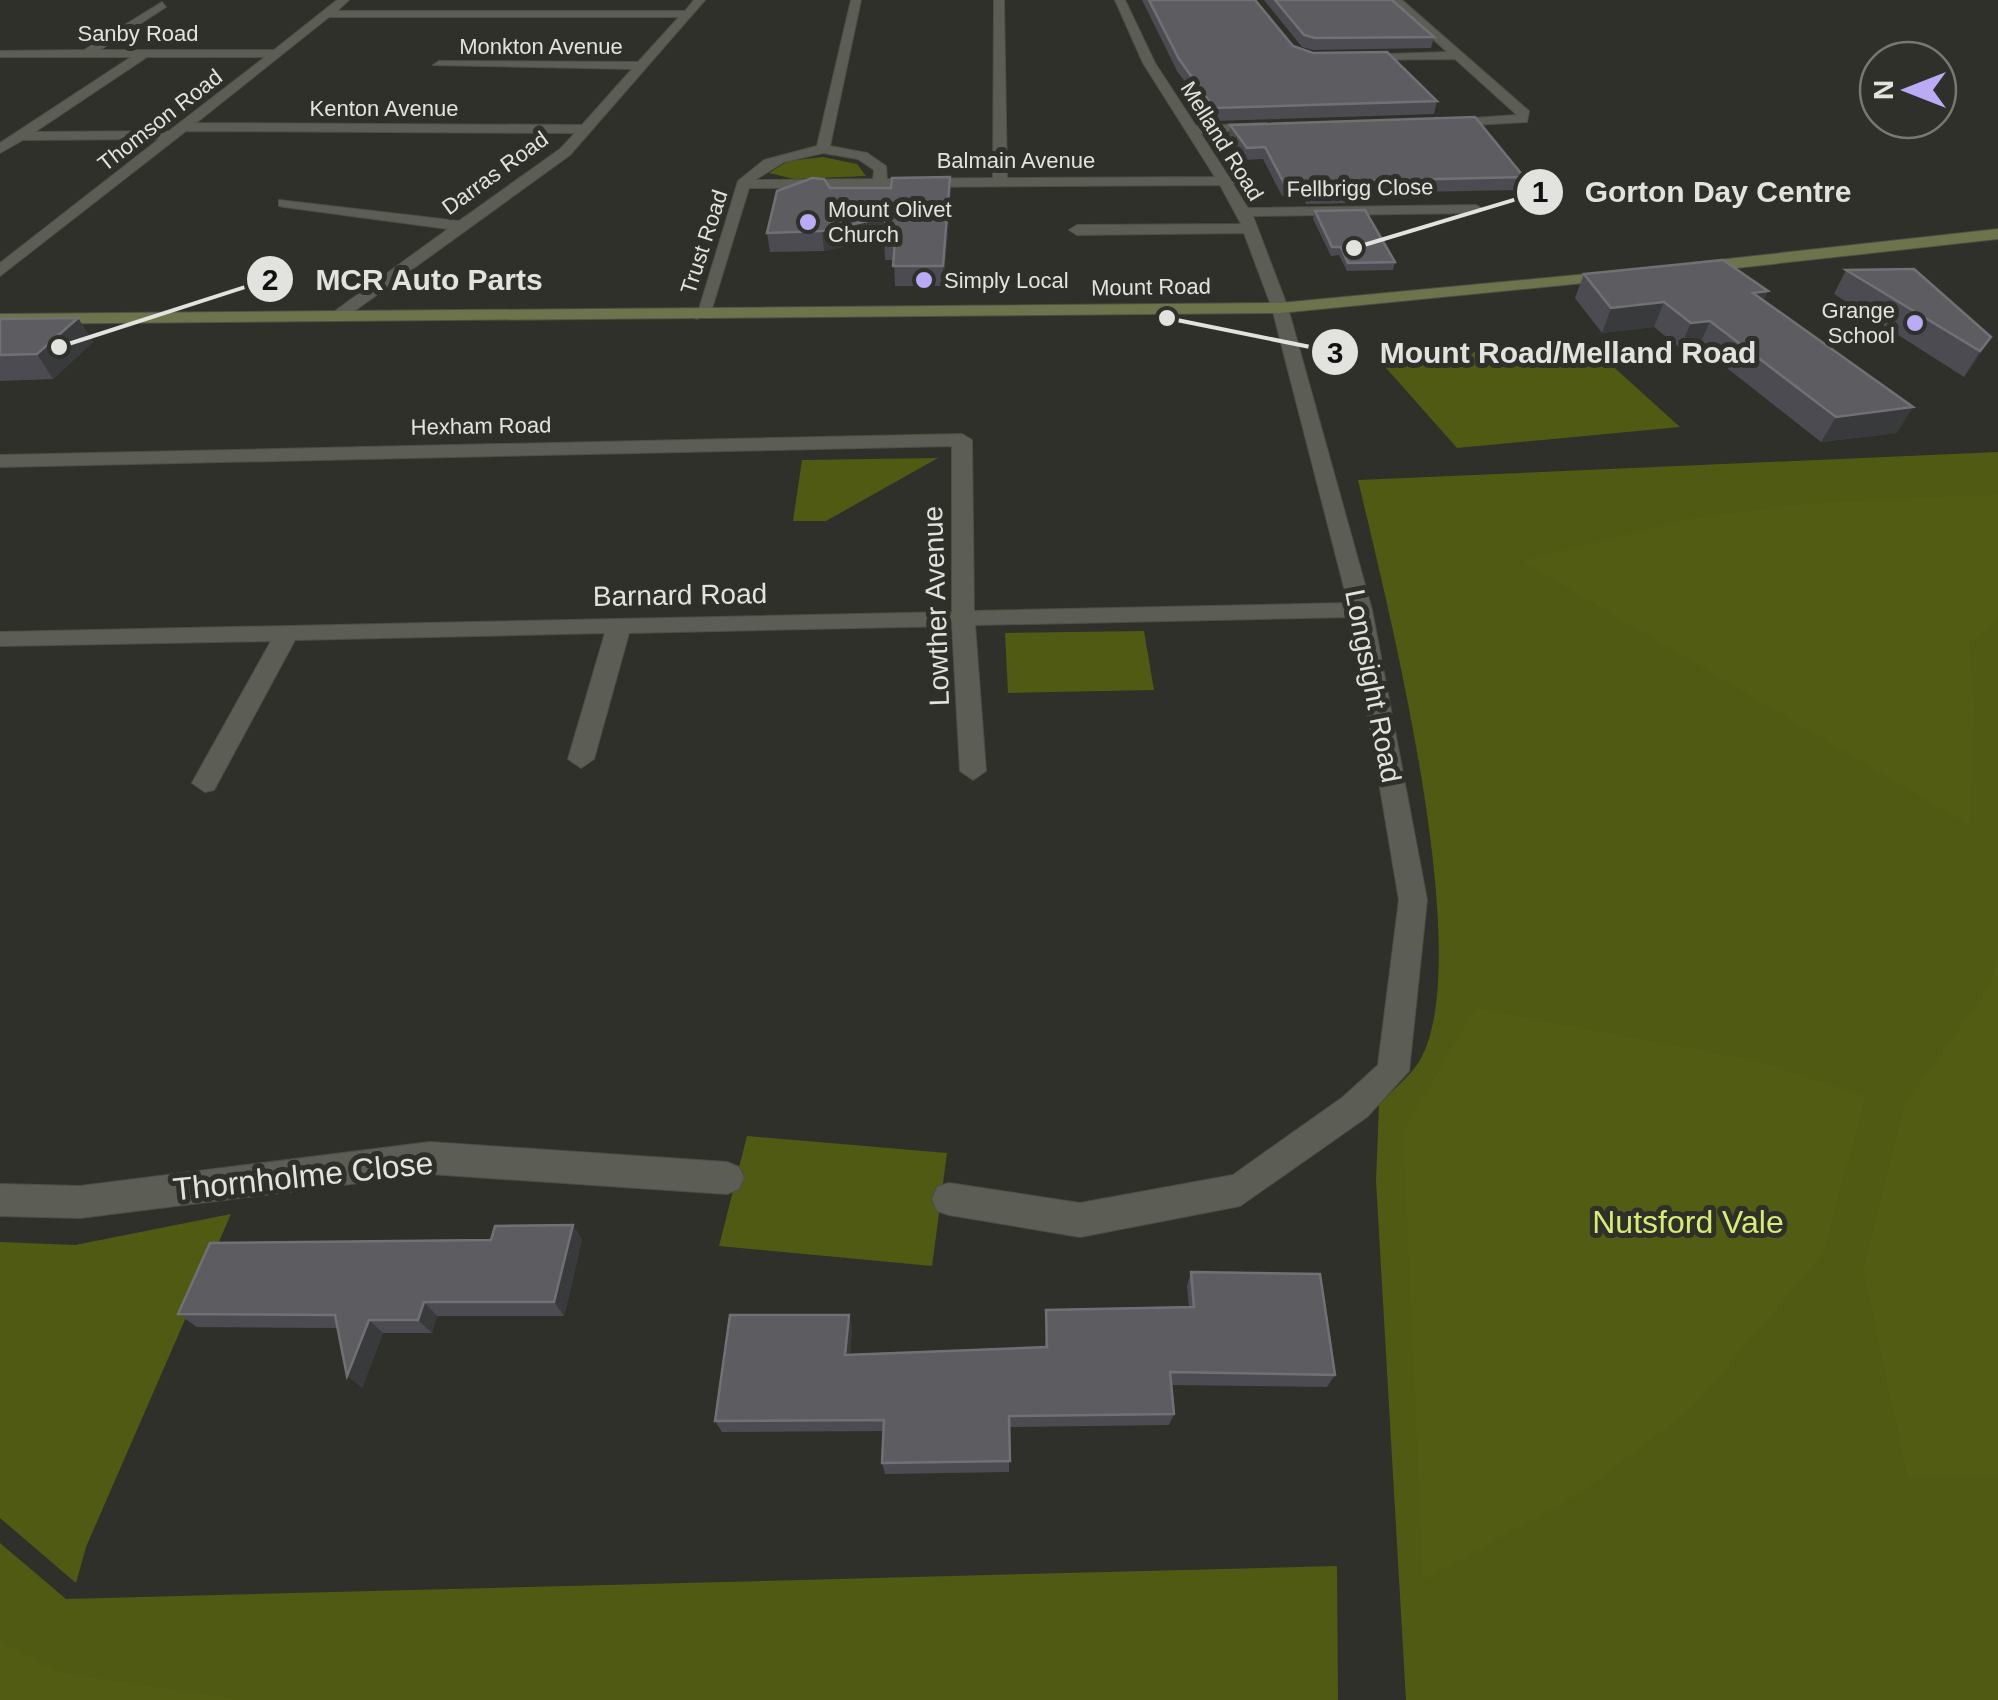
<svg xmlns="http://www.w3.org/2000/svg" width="1998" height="1700" font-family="Arial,sans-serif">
	<rect width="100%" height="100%" fill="#2e3029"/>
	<g fill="#505a13">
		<polygon points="823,157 857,164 866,176 794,179 769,173 788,161"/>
		<polygon points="1586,342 1680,427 1457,448 1379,360"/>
		<path d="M1998 452V1700H1406L1376 1181 1379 1105C1391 1091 1411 1076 1420 1060 1478 958 1386 599 1358 480Z"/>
		<polygon points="938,458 826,521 793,521 802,460"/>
		<polygon points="1144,631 1154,690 1008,693 1005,633"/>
		<polygon points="747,1136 947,1153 932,1266 719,1246"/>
		<polygon points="231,1214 86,1547 76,1583 0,1518 0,1242 75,1245"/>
		<polygon points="0,1543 66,1599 1337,1566 1338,1700 0,1700"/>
	</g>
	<g fill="#525c12">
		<polygon points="1998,494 1998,619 1969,644 1974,705 1970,826 1522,561 1698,517 1815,503"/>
		<polygon points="1998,938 1998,1476 1907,1476 1863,1268 1905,1104 1992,982"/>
		<polygon points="1475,1008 1758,1061 1866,1096 1823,1254 1691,1409 1584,1491 1423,1581 1403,1132"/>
		<polygon points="0,1640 57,1672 244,1700 0,1700"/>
	</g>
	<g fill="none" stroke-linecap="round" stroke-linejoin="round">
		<g stroke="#4c4d47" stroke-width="2">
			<g id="minor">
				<path d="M337 0H349L337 11H685L694 0H705L570 155 342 320 328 316 448 229 284 207 279 206V200L459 221 560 149 575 133 186 131 0 276V263L159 139 23 140 0 153V143L131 57H0V51L84 50 162 2 166 7 100 50H274ZM329 17H679L638 62 439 61 433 65 632 69 582 125 196 123ZM147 57H265L169 131 35 132Z"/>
				<path d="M851 0H861L830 146 867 153 886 166 887 179 993 178 994 0H1004L1007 178 1215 177 1143 63 1115 0H1125L1155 63 1196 126 1266 123 1273 127 1201 134 1229 177 1236 181 1233 184 1248 208 1476 205 1483 209 1476 213 1253 216 1288 308 1372 610 1427 900 1409 1071 1367 1117 1240 1206 1080 1237 949 1215 937 1211 932 1199 937 1187 949 1183 1080 1203 1233 1175 1343 1097 1378 1065 1399 900 1351 617 975 625 986 771 973 780 960 771 952 626 629 633 594 759 581 768 568 759 605 633 295 640 214 790 205 792 192 783 271 641 0 646V632L952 612V446L0 467V455L962 434 972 440 974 611 1348 603 1272 308 1244 233 1077 235 1069 230 1077 225 1241 224 1220 185 749 188 710 315 696 319 738 181 764 160 817 146ZM823 153 858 159 874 170 873 179 755 180 784 162Z"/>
				<polygon points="1391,0 1402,0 1529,111 1527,122 1439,127 1444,120 1517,115 1455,59 1355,60 1359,55 1447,52"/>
				<polygon points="430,1142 727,1162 739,1167 744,1178 739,1189 727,1194 430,1174 80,1218 0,1216 0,1184 80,1186"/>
			</g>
		</g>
		<g stroke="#4c4d47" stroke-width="2">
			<g id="secondary">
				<polygon points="1998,229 1998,239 1691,273 1683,268 1691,263"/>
				<polygon points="1619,271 1625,273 1625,279 1280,313 0,324 0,314 1280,303"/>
			</g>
		</g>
		<use href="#minor" fill="#5c5e56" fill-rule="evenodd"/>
		<use href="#secondary" fill="#6d744b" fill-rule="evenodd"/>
	</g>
	<g fill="#4c4b52">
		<polygon points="1142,0 1255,0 1293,46 1437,101 1434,114 1213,121 1177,71"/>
		<polygon points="1264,0 1392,0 1434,37 1431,48 1313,50 1302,47"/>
		<polygon points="1230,125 1524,177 1520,190 1357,193 1355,203 1306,204 1302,195 1282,196 1263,159 1245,160 1229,137"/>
		<polygon points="830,188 891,188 951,196 943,286 895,286 894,260 885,260 884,238 824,251 770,252 767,233"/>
		<polygon points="1315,211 1395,262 1393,270 1347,271 1339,255 1331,256 1313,219"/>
		<polygon points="1846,270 1991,337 1964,377 1834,294"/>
		<polygon points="1584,274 1768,291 1763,300 1897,433 1821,442 1699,346 1680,348 1654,327 1602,333 1575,298"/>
		<polygon points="78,318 93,342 53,379 0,381 0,319"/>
		<polygon points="573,1225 582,1240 564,1316 437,1316 432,1333 383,1333 362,1388 338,1328 197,1327 178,1314 491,1240"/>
		<polygon points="1191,1272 1335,1375 1327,1387 1171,1385 1174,1414 1169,1425 1009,1427 1009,1472 885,1474 882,1463 884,1431 722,1432 715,1421 849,1315 852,1328 850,1354 1045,1347 1046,1310 1189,1307 1187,1286"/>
	</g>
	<g fill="#393a3b">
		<polygon points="950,177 951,196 943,286 943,266"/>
		<polygon points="886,217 888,237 824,251 822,231"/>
		<polygon points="1768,291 1756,316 1753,293"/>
		<polygon points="1664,302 1654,327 1602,333 1611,308"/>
		<polygon points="78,318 93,342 53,379 37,354"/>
		<polygon points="1710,321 1699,346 1680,348 1691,323"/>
		<polygon points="1991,337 1975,362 1964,377 1980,351"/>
		<polygon points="1913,407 1897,433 1821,442 1836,417"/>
		<polygon points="573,1225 582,1240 564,1316 554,1302"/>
		<polygon points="424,1302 437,1316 432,1333 418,1320"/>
		<polygon points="849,1315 852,1328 849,1367 845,1355"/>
		<polygon points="369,1320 383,1333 362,1388 347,1376"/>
	</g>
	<g fill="#5c5c61" stroke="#717175" stroke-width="2.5">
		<polygon points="1149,0 1255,0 1293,46 1313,53 1387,52 1437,101 1214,108 1179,59"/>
		<polygon points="1275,0 1392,0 1434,37 1315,38 1304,35"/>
		<polygon points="1475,117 1524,177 1352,181 1358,190 1308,191 1304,183 1284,183 1265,147 1247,148 1230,125"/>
		<polygon points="950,177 943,266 893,266 895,241 883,240 886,217 822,231 767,233 777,191 812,178 824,179 830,188 891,188 892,178"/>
		<polygon points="1365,210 1395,262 1348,263 1341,247 1332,247 1315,211"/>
		<polygon points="1723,260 1768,291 1753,293 1913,407 1836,417 1710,321 1691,323 1664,302 1611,308 1584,274"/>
		<polygon points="1914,269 1991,337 1980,351 1846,270"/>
		<polygon points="78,318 37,354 0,355 0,319"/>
		<polygon points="573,1225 554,1302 424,1302 418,1320 369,1320 347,1376 335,1315 178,1314 210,1243 491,1240 495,1226"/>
		<polygon points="1191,1272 1320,1274 1335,1375 1170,1372 1174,1414 1009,1416 1010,1461 882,1463 884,1420 715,1421 730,1315 849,1315 845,1355 1047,1347 1046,1310 1194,1307"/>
	</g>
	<g fill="#bbaaf6" stroke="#2e3029" stroke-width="4">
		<circle cx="808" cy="222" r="10"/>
		<circle cx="924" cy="280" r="10"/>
		<circle cx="1915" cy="323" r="10"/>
	</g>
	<g text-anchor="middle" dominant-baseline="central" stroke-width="10" stroke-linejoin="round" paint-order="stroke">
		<g font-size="22" fill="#e2e3df" stroke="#2e3029">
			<text x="138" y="33">Sanby Road</text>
			<text x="541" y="46">Monkton Avenue</text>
			<text x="384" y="108">Kenton Avenue</text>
			<text transform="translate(160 120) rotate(-38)">Thomson Road</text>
			<text transform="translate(1222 141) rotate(58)">Melland Road</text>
			<text x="1016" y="160">Balmain Avenue</text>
			<text transform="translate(495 173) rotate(-36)">Darras Road</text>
			<text transform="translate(1360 188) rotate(-1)">Fellbrigg Close</text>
			<text transform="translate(704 242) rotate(-72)">Trust Road</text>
			<text transform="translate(1151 287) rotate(-1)">Mount Road</text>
			<text transform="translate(481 426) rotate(-1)">Hexham Road</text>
		</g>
		<g font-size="22" fill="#e2e3df" stroke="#2e3029" text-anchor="start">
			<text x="828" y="209">Mount Olivet<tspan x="828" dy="25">Church</tspan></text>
			<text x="944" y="280">Simply Local</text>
			<text x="1895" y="310" text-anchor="end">Grange<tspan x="1895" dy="25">School</tspan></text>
		</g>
		<g font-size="28" fill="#e2e3df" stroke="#2e3029">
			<text transform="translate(680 595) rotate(-1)">Barnard Road</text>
			<text transform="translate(936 606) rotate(-92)">Lowther Avenue</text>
			<text transform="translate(1373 686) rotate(79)">Longsight Road</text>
		</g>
		<g font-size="32" fill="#e2e3df" stroke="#2e3029">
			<text transform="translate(303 1176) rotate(-6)">Thornholme Close</text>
		</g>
		<g font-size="32" fill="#d8ec72" stroke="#2e3029">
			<text x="1688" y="1222">Nutsford Vale</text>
		</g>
	</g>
	<path fill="none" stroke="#e2e3df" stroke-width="4" d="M1354 248L1540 192M59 347L270 279M1167 318L1335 352"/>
	<g fill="#e2e3df" stroke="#2e3029" stroke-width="4">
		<circle cx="1354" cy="248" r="10"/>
		<circle cx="59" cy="347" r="10"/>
		<circle cx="1167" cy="318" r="10"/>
		<circle cx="1540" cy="192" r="25"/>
		<circle cx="270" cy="279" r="25"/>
		<circle cx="1335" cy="352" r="25"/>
	</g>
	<g font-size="30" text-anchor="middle" font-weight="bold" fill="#111">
		<text x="1540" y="202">1</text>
		<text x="270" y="290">2</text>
		<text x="1335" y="363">3</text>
	</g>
	<g font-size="30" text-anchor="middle" font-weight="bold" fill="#e2e3df" stroke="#2e3029" stroke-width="10" stroke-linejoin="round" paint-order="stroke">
		<text x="1718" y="202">Gorton Day Centre</text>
		<text x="429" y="290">MCR Auto Parts</text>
		<text x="1568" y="363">Mount Road/Melland Road</text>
	</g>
	<g transform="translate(1908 90) rotate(270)"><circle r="48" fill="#2e3029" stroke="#767872" stroke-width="2.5"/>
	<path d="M0-8L18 38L0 25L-18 38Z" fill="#bbaaf6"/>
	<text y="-15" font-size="28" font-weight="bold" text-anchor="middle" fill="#e2e3df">N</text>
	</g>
</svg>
